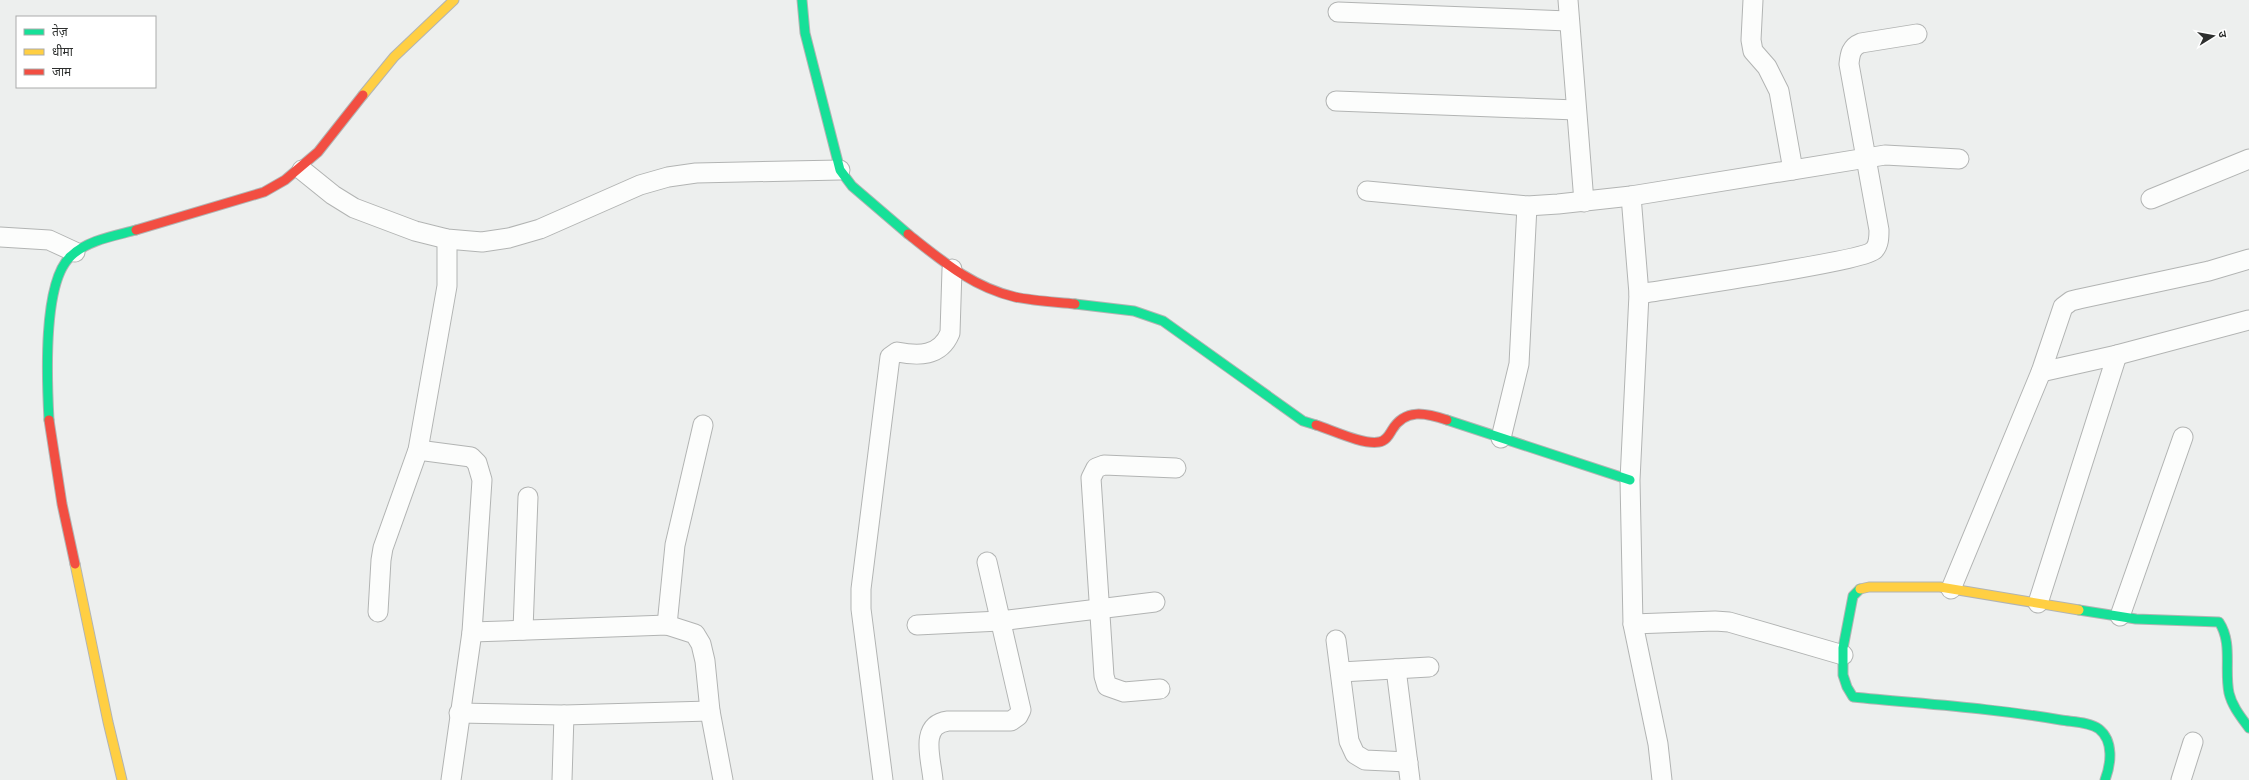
<svg xmlns="http://www.w3.org/2000/svg" width="2249" height="780" font-family="'Alegreya Sans','Noto Sans Devanagari',sans-serif">
	<rect width="100%" height="100%" fill="#edefee"/>
	<g fill="none" stroke-linecap="round" stroke-linejoin="round">
		<g stroke="#b2b4b3" stroke-width="21">
			<g id="street">
				<polyline points="1568,0 1584,202"/>
				<polyline points="1753,0 1751,40 1753,51 1767,67 1779,91 1793,170"/>
				<polyline points="1338,12 1568,21"/>
				<polyline points="1336,101 1576,110"/>
				<polyline points="302,170 333,195 354,208 415,231 447,239 482,242 509,238 540,229 640,185 668,177 696,173 840,170"/>
				<polyline points="1367,191 1527,206 1558,204 1631,196 1885,155 1959,159"/>
				<polyline points="1631,196 1639,294 1630,480 1633,624 1658,744 1662,780"/>
				<polyline points="2151,199 2249,159"/>
				<polyline points="0,237 49,240 75,252"/>
				<path d="M1639 294C1668 289 1864 261 1874 250 1879 245 1879 237 1879 230L1849 64C1850 54 1851 47 1861 43L1917 34"/>
				<polyline points="2041,372 2117,355 2249,320"/>
				<polyline points="1501,438 1519,364 1527,206"/>
				<polyline points="418,450 471,457 477,463 482,480 472,632 451,780"/>
				<polyline points="1951,589 2041,372 2063,307 2071,301 2079,299 2209,271 2249,259"/>
				<polyline points="2038,603 2117,355"/>
				<polyline points="378,612 381,560 383,548 418,450 447,286 447,239"/>
				<polyline points="2120,616 2183,437"/>
				<polyline points="1633,624 1715,621 1729,622 1843,655"/>
				<polyline points="667,625 675,545 703,425"/>
				<polyline points="917,625 1000,621 1155,602"/>
				<polyline points="523,630 528,497"/>
				<polyline points="472,632 667,625 695,634 701,644 705,661 710,711 723,780"/>
				<polyline points="1336,640 1349,741 1355,754 1365,760 1408,762"/>
				<polyline points="1396,669 1410,780"/>
				<polyline points="1341,672 1429,667"/>
				<polyline points="1160,689 1124,692 1107,686 1104,676 1091,478 1096,468 1104,465 1176,468"/>
				<polyline points="459,713 564,715 710,711"/>
				<polyline points="562,780 564,715"/>
				<path d="M883 780 861 609V589L890 357 897 352C918 356 940 357 950 333L952 269"/>
				<path d="M933 780C931 758 919 725 948 721H1011L1018 716 1021 710 987 562"/>
				<polyline points="2181,780 2193,742"/>
			</g>
		</g>
		<g stroke="#b2b4b3" stroke-width="11">
			<g id="fast">
				<polyline points="802,0 805,33 840,170 852,186 908,234"/>
				<polyline points="1075,304 1134,311 1163,321 1303,421 1316,425"/>
				<path d="M49 420C47 383 42 281 71 256 88 240 114 236 136 230"/>
				<polyline points="1447,420 1630,480"/>
				<path d="M1860 589 1853 596 1843 648V675L1847 687 1853 697C1922 704 1992 708 2061 720 2073 722 2090 722 2099 729 2114 741 2111 764 2105 780"/>
				<path d="M2079 610 2136 619 2219 622C2233 643 2224 669 2229 693 2232 706 2241 717 2249 728"/>
			</g>
		</g>
		<g stroke="#b2b4b3" stroke-width="11">
			<g id="slow">
				<polyline points="363,95 394,57 454,0"/>
				<polyline points="75,564 108,722 122,780"/>
				<polyline points="1860,589 1869,587 1940,587 2079,610"/>
			</g>
		</g>
		<g stroke="#b2b4b3" stroke-width="11">
			<g id="jam">
				<polyline points="136,230 264,192 285,180 318,152 363,95"/>
				<path d="M908 234C941 260 972 287 1015 297 1034 301 1056 302 1075 304"/>
				<polyline points="49,420 62,504 75,564"/>
				<path d="M1316 425C1332 430 1363 445 1379 442 1386 441 1389 435 1392 430 1405 408 1426 413 1447 420"/>
			</g>
		</g>
		<use href="#street" stroke="#fcfdfc" stroke-width="19"/>
		<use href="#fast" stroke="#16e098" stroke-width="9"/>
		<use href="#slow" stroke="#ffcf43" stroke-width="9"/>
		<use href="#jam" stroke="#f24e42" stroke-width="9"/>
	</g>
	<rect x="16" y="16" width="140" height="72" fill="#ffffff" stroke="#abacab"/>
	<rect x="24" y="29" width="20" height="6" fill="#16e098" stroke="#abacab"/>
	<text x="52" y="36" font-size="12" fill="#2d2f2e">तेज़</text>
	<rect x="24" y="49" width="20" height="6" fill="#ffcf43" stroke="#abacab"/>
	<text x="52" y="56" font-size="12" fill="#2d2f2e">धीमा</text>
	<rect x="24" y="69" width="20" height="6" fill="#f24e42" stroke="#abacab"/>
	<text x="52" y="76" font-size="12" fill="#2d2f2e">जाम</text>
	<g transform="translate(2213 36) rotate(79)" stroke="#ffffff" stroke-width="3" paint-order="stroke">
	<path d="M0-3L7 15L0 10L-7 15Z" fill="#2d2f2e"/>
	<text y="-6" font-size="11" font-weight="bold" text-anchor="middle" fill="#2d2f2e">उ</text>
	</g>
</svg>
